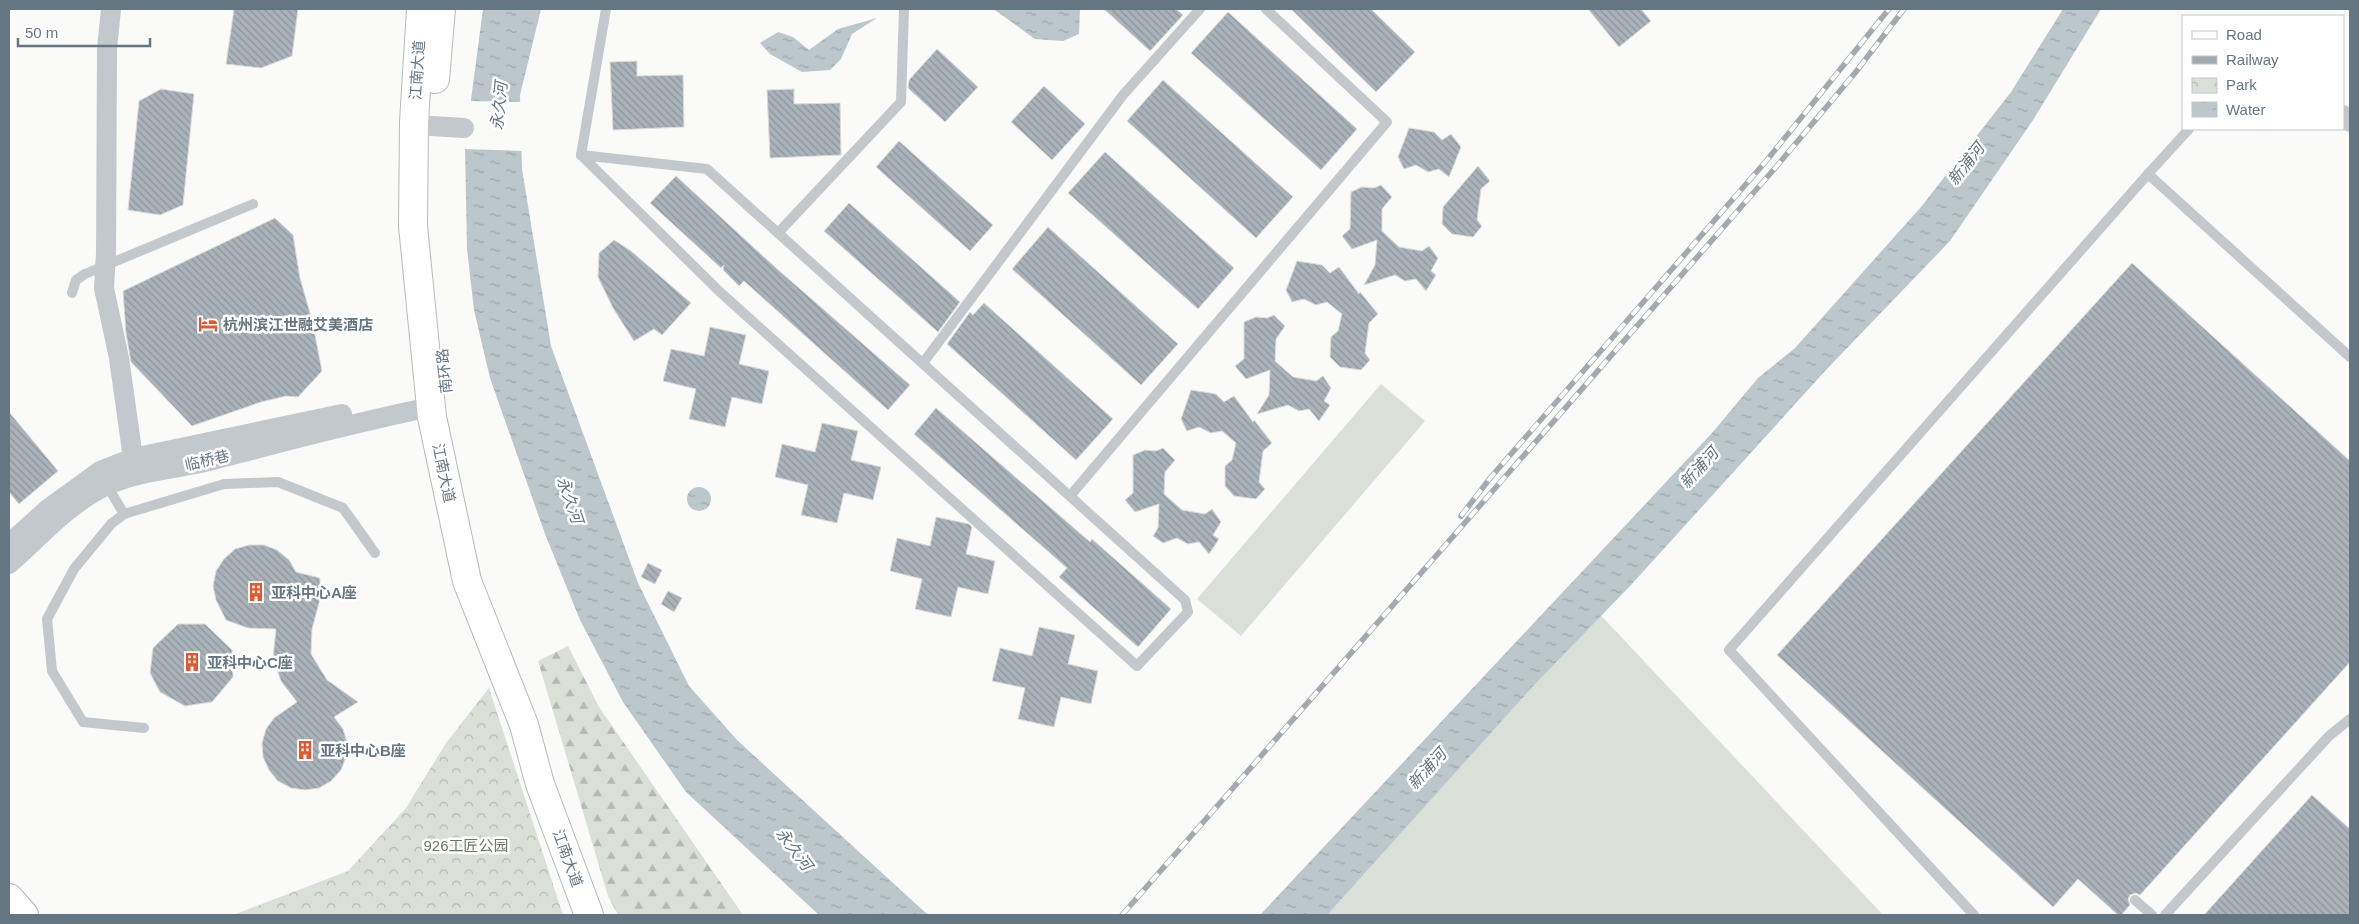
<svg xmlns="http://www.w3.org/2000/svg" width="2359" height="924" font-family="Arial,'Noto Sans SC',sans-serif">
	<defs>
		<pattern id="forest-firs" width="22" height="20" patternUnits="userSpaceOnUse" patternTransform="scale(1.25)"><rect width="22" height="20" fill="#dadfd7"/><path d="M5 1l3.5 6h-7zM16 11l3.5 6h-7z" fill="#b4b9b4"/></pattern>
		<pattern id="park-crowns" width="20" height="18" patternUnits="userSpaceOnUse" patternTransform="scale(1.25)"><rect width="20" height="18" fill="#dadfd7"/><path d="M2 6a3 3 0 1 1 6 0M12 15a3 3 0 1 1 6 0" fill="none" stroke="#b4b9b4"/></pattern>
		<pattern id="water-ripples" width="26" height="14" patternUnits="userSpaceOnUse" patternTransform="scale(1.25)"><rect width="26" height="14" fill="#bbc7cb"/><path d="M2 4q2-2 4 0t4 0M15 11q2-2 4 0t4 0" fill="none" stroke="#9ca6aa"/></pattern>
		<pattern id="building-back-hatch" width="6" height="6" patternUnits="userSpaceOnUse" patternTransform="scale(1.25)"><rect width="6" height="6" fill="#aab3b9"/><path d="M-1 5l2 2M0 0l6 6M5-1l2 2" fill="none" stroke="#8e969c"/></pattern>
	</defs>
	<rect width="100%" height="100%" fill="#fafaf8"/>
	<g fill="#dadfd7">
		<polygon points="1381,384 1425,421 1241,636 1197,599"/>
		<polygon points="1593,607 1883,915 1316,915"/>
	</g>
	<polygon fill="url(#forest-firs)" points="568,646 599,707 743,915 618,915 608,896 538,661"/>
	<polygon fill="url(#park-crowns)" points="489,688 563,915 233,915 348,871 406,808 446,743"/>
	<g fill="url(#water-ripples)">
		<polygon points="483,9 541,9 520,95 522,169 551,346 638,583 689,686 737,740 928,915 819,915 686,792 623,702 580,620 545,534 490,378 474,310 467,249 465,145"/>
		<polygon points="989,9 1080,9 1079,34 1063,41 1035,39 995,10"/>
		<polygon points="2063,9 2101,9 2033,120 1950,241 1825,371 1631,585 1535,684 1327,915 1260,915 1712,433 1758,378 1795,348 1921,207 2011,92"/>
		<polygon points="877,18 852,34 841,59 830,70 802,72 770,54 760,43 778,32 793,37 809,50 838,29"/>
		<circle cx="699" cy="499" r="12"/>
	</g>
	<polygon fill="#fafaf8" points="469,101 523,102 524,151 463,149"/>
	<g fill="url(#building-back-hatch)" stroke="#dcdcda">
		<polygon points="234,9 298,9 292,56 261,68 226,64"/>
		<polygon points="1104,9 1176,9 1183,15 1150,51"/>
		<polygon points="1291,9 1371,9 1415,52 1376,92"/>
		<polygon points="1588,9 1641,9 1651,21 1619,47"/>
		<polygon points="1228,12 1357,129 1321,170 1191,53"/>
		<polygon points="937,49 978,87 945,122 908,88 909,80"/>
		<polygon points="637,61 637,76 683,75 684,127 613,130 610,62"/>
		<polygon points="1163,80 1293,197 1256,238 1127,121"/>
		<polygon points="1044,86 1085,124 1052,160 1011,122"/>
		<polygon points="161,89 194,94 183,205 160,215 128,210 139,101"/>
		<polygon points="794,89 794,104 840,103 841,155 770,158 767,90"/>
		<polygon points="1409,128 1434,132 1442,140 1451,134 1461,147 1449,177 1439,169 1428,172 1416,165 1404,169 1398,157"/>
		<polygon points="899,141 993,225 970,251 876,167"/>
		<polygon points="1105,152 1234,268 1198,309 1068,193"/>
		<polygon points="1478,166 1490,181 1481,189 1477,220 1482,226 1473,237 1452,234 1442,224 1443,207"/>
		<polygon points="676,176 776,268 910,385 888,410 744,281 739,286 723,270 724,265 721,268 650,203"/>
		<polygon points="1381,185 1392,197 1382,209 1382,231 1399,247 1422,251 1429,246 1438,258 1431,271 1436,275 1426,291 1416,279 1405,281 1395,275 1364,285 1375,265 1377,240 1352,249 1342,236 1350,229 1351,192 1362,187 1374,188"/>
		<polygon points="849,203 960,302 938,332 824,231"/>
		<polygon points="275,218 293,235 300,278 312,320 322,371 298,397 286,396 261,402 192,426 131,362 126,333 123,291"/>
		<polygon points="1048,227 1178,344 1141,385 1012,269"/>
		<polygon points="614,240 631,251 691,303 662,335 654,329 634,341 613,308 598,277 599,253"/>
		<polygon points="1297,261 1322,265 1330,273 1339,267 1359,294 1360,292 1378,314 1369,323 1365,353 1370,360 1361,370 1340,367 1330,357 1331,337 1338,331 1342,314 1327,302 1316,305 1304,299 1292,302 1286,290"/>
		<polygon points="2132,263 2350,461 2350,662 2140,895 2136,893 2130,895 2128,899 2130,905 2121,915 2118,915 2078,879 2053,907 1777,655"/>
		<polygon points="984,303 1113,419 1076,460 947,344 970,312 973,315"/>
		<polygon points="1274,315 1285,326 1276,339 1275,361 1293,377 1316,381 1323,376 1331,388 1324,401 1330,405 1319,421 1309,409 1299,411 1288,405 1257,414 1269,395 1270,370 1246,379 1235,366 1244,359 1244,322 1256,317 1267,318"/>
		<polygon points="710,327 746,335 739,364 769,371 762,404 732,397 725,427 689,419 696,389 663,381 671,349 704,356"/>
		<polygon points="1191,390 1216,394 1224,402 1234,396 1253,422 1254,420 1272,443 1263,451 1259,482 1265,489 1256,499 1234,496 1225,486 1225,466 1232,460 1236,443 1222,431 1211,433 1199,427 1187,431 1181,419"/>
		<polygon points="936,408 1090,542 1092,539 1171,609 1138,647 1059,577 1067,568 914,434"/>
		<polygon points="9,412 58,471 19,504 9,492"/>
		<polygon points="822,423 858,431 851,460 881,467 873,500 844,493 837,523 801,515 808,485 775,477 782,444 815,452"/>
		<polygon points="1163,448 1175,460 1165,472 1164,494 1182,510 1205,514 1212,509 1221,522 1213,535 1219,539 1209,554 1199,542 1188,544 1177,538 1163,543 1153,536 1158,528 1159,504 1135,512 1125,500 1133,493 1133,455 1145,450 1156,451"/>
		<polygon points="936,517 969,524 972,527 966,554 995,561 988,594 958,587 951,617 915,609 922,579 890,571 897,538 930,546"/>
		<polygon points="249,545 264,545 277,550 289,560 296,572 320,578 320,599 312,629 311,654 327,680 358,702 334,717 343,729 347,742 346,757 341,770 331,781 319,788 305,790 291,788 278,781 269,770 263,757 262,743 266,729 274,718 297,702 281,681 273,658 276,629 248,628 226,620 216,600 213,586 216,571 224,559 235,549"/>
		<polygon points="648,563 662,570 655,584 641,577"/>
		<polygon points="668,591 682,598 674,612 661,604"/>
		<polygon points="178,624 205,624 232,650 233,677 212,702 185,706 160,692 150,673 153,648"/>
		<polygon points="1039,627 1075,635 1068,664 1098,671 1091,704 1061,697 1054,727 1018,719 1025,688 992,681 1000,648 1032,656"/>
		<polygon points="2312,795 2350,829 2350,915 2204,915"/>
	</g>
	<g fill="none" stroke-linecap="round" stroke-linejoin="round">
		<g stroke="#b3babf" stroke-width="30">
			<polyline id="secondary" points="9,898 24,915"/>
		</g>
		<g stroke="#b5babe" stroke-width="30">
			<g id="primary">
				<polyline points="421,9 414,122 413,226 432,417 467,581 524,725 540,784 589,915"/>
				<polyline points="435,79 441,9"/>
			</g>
		</g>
		<g stroke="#c3c8cc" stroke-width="10">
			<polygon points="581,155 707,169 1185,600 1188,612 1137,666 720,292"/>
			<polyline points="581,155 606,9"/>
			<polyline points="2148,174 2189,129"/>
			<polyline points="778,233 901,102 904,9"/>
			<polyline points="72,293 76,280 85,274 253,204"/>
			<polyline points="923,363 1123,95 1200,9"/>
			<polyline points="105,482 124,514"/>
			<polyline points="1070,496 1387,122 1266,9"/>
			<polyline points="144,728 83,722 52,671 47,619 74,569 111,524 124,514 224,484 278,482 343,508 375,553"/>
			<polyline points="2135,900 2152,915"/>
			<polyline points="1974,915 1729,650 2148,174 2350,357"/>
			<polyline points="2165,915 2329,736 2350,719"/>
		</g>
		<g stroke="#c3c8cc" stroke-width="20">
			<polyline points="111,9 107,49 106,253 104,288 119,358 133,458"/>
			<polyline points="2343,115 2350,122"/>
			<polyline points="431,126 464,128"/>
			<polyline points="9,544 49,508 100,471 133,458 342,414"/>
			<path d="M9 564C39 538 69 503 106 486 138 471 176 469 209 461 283 442 356 422 431 407"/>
		</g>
		<use href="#secondary" stroke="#fff" stroke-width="28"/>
		<use href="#primary" stroke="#fff" stroke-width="28"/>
		<g stroke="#a2aab0" stroke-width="5.5">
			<g id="rail">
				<polyline points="1461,516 1491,477 1767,160 1889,9"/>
				<polyline points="1122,915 1776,167 1855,73 1904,9"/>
			</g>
		</g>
		<use href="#rail" stroke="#fff" stroke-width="4" stroke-dasharray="11" stroke-linecap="butt"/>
	</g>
	<defs>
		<g id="hotel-bare" transform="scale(1.5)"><path d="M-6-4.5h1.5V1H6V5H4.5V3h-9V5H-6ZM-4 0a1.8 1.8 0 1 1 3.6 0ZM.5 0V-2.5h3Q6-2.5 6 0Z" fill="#e4572e" stroke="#fff" stroke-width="2.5" paint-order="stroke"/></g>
		<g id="building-bare" transform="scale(1.5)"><path d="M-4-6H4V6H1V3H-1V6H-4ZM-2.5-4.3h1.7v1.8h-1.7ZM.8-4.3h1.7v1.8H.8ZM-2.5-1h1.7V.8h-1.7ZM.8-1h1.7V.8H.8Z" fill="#e4572e" stroke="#fff" stroke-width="2.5" paint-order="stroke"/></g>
	</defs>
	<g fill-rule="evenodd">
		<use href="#hotel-bare" x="208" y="324"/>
		<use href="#building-bare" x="256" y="592"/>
		<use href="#building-bare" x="192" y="662"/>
		<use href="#building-bare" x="305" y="750"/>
	</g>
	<g text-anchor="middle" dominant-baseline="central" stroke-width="5" stroke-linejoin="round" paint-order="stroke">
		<g font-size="15" fill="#657683" stroke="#fff">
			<text transform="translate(417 70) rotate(-86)">江南大道</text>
			<text transform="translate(444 371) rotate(-96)">南环路</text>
			<text transform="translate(207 460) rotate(-13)">临桥巷</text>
			<text transform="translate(444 473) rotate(78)">江南大道</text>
			<text transform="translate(568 858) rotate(70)">江南大道</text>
		</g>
		<g font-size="15" font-weight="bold" fill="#657683" stroke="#fff" text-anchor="start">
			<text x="223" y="324">杭州滨江世融艾美酒店</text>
			<text x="271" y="592">亚科中心A座</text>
			<text x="207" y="662">亚科中心C座</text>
			<text x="320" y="750">亚科中心B座</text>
		</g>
		<g font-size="15" fill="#687a64" stroke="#fff">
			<text x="466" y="845">926工匠公园</text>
		</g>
		<g font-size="16" font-style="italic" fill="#60757c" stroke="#fff">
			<text transform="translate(499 106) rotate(-84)">永久河</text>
			<text transform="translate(1966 164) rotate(-52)">新浦河</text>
			<text transform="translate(1699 468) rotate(-48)">新浦河</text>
			<text transform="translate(570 500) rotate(71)">永久河</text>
			<text transform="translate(1427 769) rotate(-48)">新浦河</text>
			<text transform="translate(794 849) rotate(53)">永久河</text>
		</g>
	</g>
	<rect width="2359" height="924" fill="none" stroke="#657683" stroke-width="20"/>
	<rect x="2182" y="15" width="162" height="115" fill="#ffffff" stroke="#c1c8cd"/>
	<rect x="2192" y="31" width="25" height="8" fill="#ffffff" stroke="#c1c8cd"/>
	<text x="2226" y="40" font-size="15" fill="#657683">Road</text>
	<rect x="2192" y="56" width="25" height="8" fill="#a2aab0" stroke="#c1c8cd"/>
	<text x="2226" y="65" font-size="15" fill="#657683">Railway</text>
	<rect x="2192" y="78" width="25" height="15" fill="url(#park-crowns)" stroke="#c1c8cd"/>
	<text x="2226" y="90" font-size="15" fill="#657683">Park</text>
	<rect x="2192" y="102" width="25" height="15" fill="url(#water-ripples)" stroke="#c1c8cd"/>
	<text x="2226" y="115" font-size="15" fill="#657683">Water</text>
	<path d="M18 38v8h132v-8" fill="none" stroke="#657683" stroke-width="2.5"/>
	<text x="25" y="38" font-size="15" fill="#657683" stroke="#ffffff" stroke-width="4" paint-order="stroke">50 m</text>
</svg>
